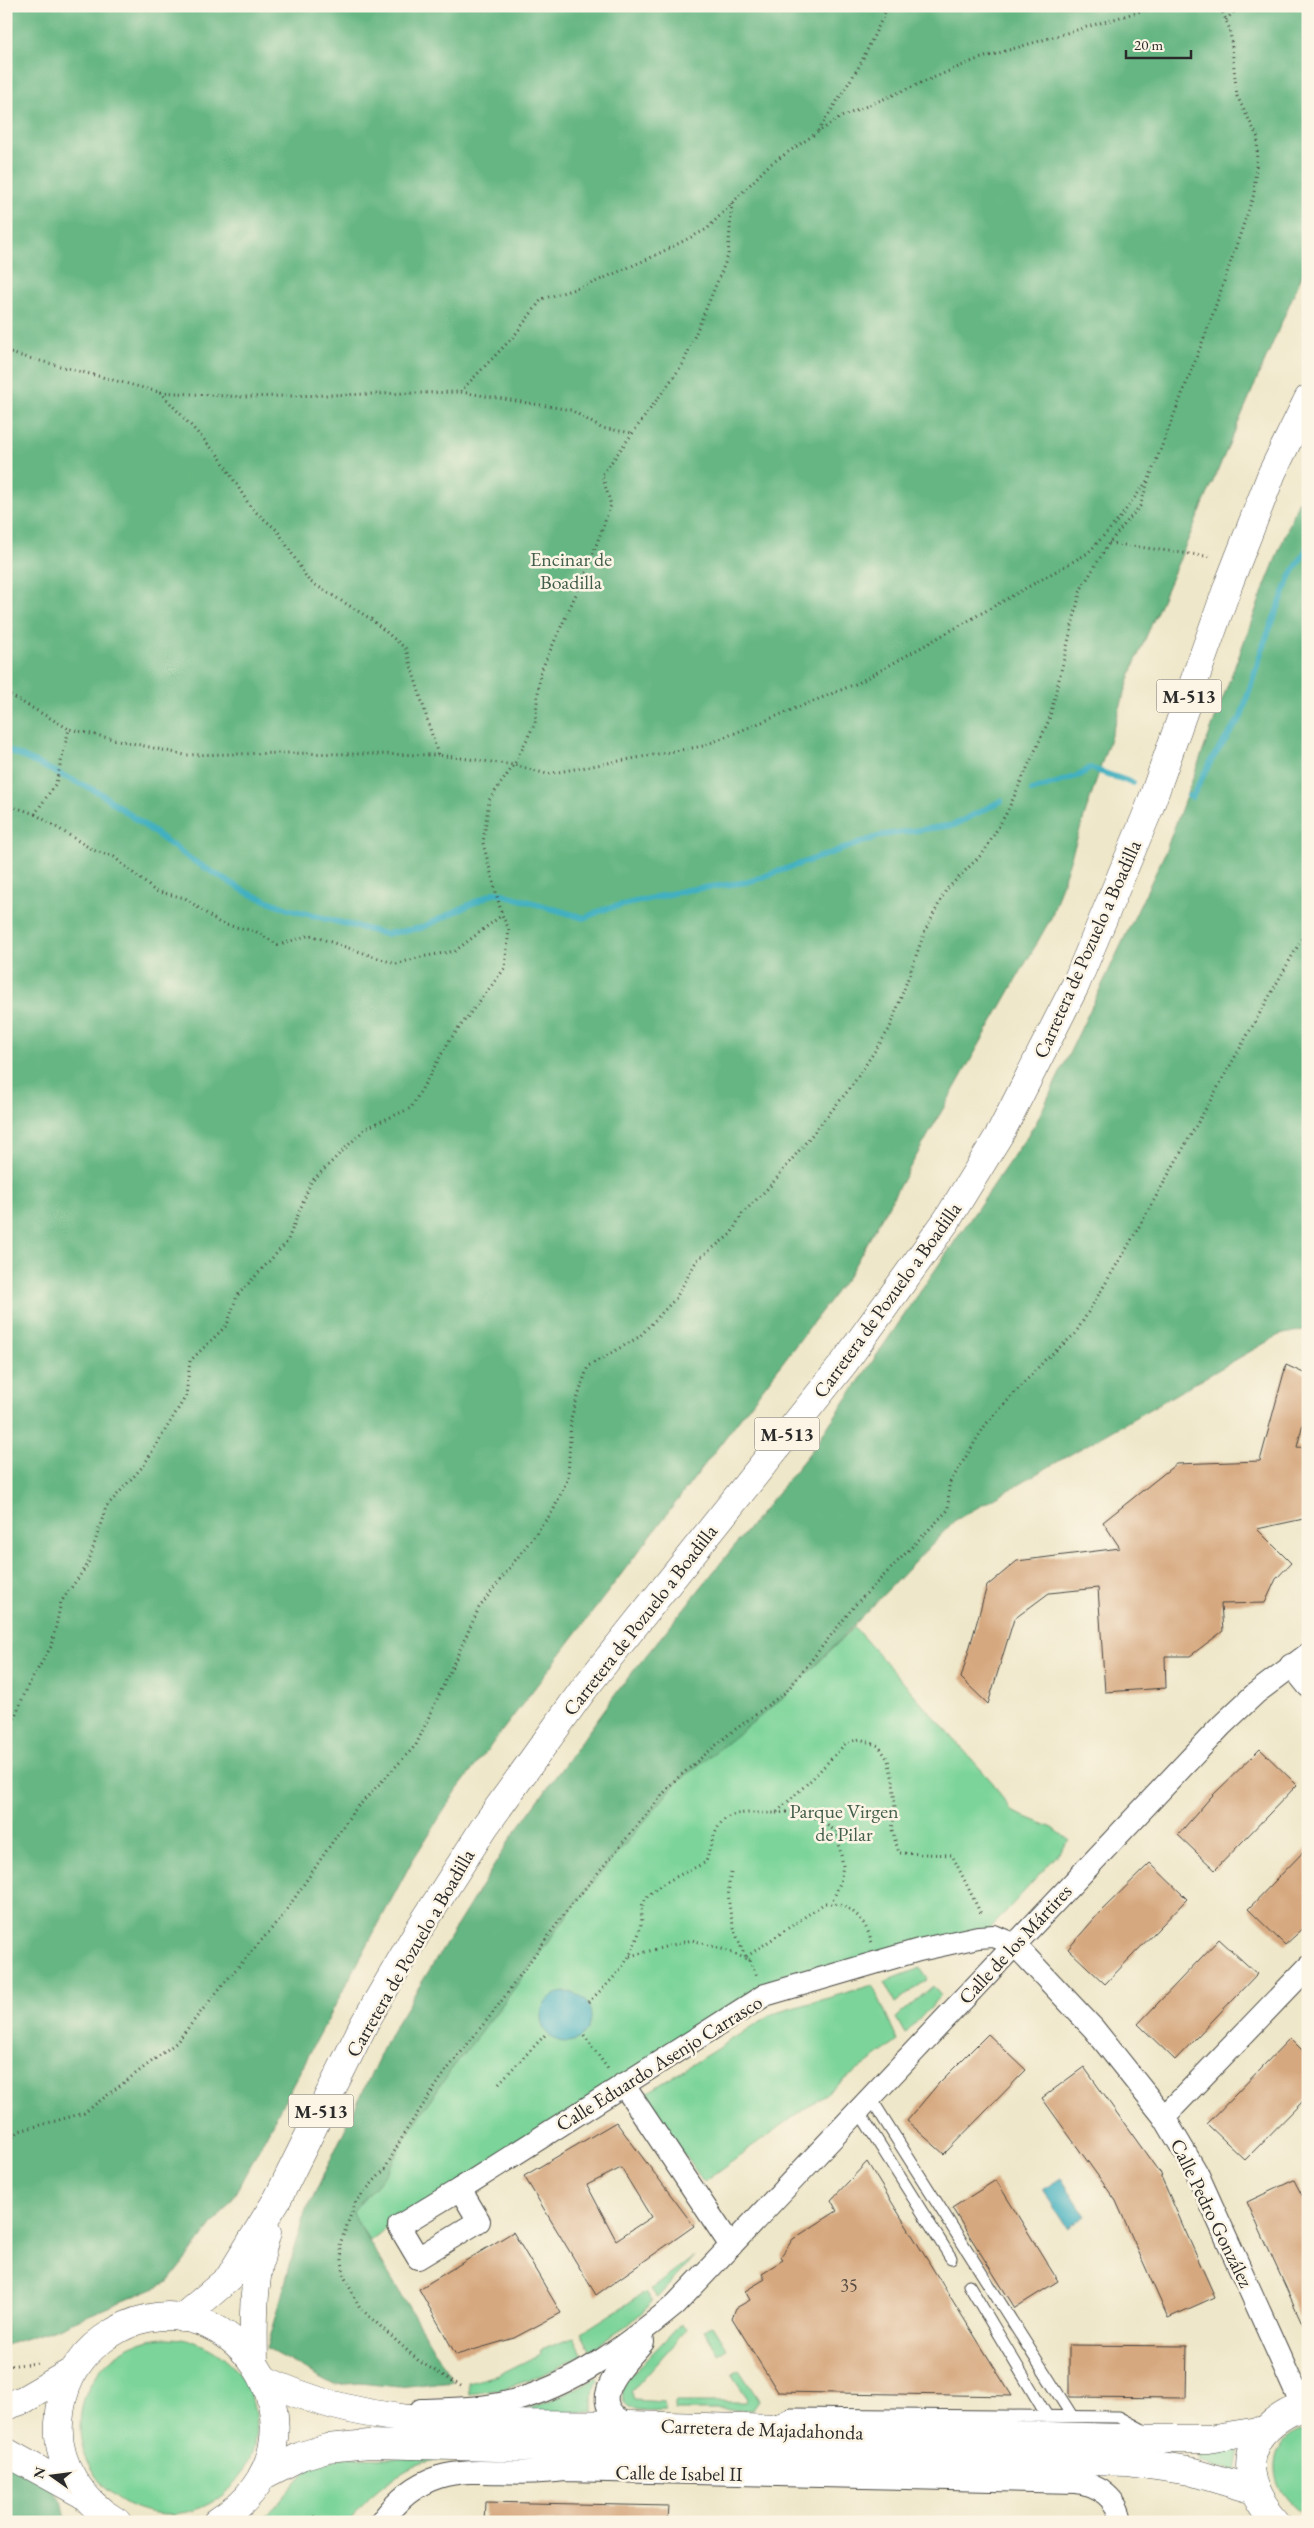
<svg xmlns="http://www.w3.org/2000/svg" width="1314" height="2528" font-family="'EB Garamond',serif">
	<rect width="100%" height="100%" fill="#fcf5e5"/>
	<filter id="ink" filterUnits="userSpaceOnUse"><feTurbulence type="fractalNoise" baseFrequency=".02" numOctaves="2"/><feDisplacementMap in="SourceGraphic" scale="10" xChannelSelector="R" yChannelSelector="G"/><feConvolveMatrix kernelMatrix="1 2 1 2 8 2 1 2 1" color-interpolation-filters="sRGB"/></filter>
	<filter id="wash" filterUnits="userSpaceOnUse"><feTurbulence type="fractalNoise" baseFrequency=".0096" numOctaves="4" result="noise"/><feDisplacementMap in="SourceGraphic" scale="20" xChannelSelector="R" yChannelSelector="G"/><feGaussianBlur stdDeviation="1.12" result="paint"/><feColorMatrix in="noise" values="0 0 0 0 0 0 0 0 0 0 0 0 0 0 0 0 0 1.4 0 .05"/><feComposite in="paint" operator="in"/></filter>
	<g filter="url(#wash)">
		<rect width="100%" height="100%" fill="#efe7c9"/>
		<g fill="#7cd49a" stroke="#548062">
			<polygon points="854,1627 993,1783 1011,1811 1053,1828 1070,1841 989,1930 825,1970 396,2220 370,2241 351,2213 387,2172 407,2135 450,2071 505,2001 576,1903 677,1782 784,1697"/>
			<polygon points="920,1968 928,1979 895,2003 884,1982"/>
			<polygon points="873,1985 898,2041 704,2182 642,2096 772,2014"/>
			<polygon points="933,1986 941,1996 905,2034 896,2018"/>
			<polygon points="695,2256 657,2298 651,2289"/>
			<polygon points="646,2292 653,2302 627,2326 590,2350 581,2333"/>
			<path d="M681 2323 687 2329 631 2392 634 2400 664 2402 665 2410C644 2411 612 2414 626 2381Z"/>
			<polygon points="712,2325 727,2349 719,2355 704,2330"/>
			<path d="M574 2337 583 2354C547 2375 511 2390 469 2394L468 2383 498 2375 540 2354 539 2351Z"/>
			<circle cx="168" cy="2426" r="88"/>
			<polygon points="739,2370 759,2400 752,2410 675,2410 675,2402 746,2402 748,2399 732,2375"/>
			<polygon points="596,2378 598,2380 593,2393 593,2412 515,2413 558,2398"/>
			<path d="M1308 2429V2516C1283 2502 1264 2472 1282 2445 1288 2437 1298 2430 1308 2429Z"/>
			<polygon points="1241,2444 1236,2472 1200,2461 1202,2447"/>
			<path d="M343 2457 455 2459C443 2460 428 2460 417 2465 391 2477 364 2498 349 2522H258L275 2507 309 2468Z"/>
		</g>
		<g fill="#65b682" stroke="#487056">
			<polygon points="6,6 1308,6 1308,261 1134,665 1051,918 849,1275 457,1790 412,1861 231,2201 168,2282 58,2328 6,2345"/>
			<polygon points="1308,478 1308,1329 1279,1335 954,1521 786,1696 677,1782 576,1903 505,2001 450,2071 407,2135 387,2172 352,2213 453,2381 399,2387 359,2383 334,2385 267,2349 303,2218 391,2032 513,1835 623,1684 811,1451 1036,1123 1164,855 1266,583"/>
			<polygon points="6,2463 49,2486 62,2501 67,2522 6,2522"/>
		</g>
		<g fill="#43b0c0" stroke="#376e76">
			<circle cx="566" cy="2017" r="25"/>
			<polygon points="1061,2178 1086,2216 1067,2228 1042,2190"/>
		</g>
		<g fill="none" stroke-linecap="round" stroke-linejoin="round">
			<g stroke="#43b0c0" stroke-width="6">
				<polyline points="6,749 100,793 192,860 246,892 288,909 385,934 421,928 496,892 584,918 605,909 687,890 748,882 883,835 954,825 1001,801"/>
				<polyline points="1032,791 1080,775 1090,768 1133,783"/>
				<polyline points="1189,796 1192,797 1212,759 1241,717 1264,643 1291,575 1308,547"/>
			</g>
		</g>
		<g id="blocks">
			<g fill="#d6a87f" fill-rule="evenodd">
				<polygon points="1286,1365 1308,1375 1308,1403 1297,1447 1308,1448 1308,1518 1257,1529 1291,1563 1276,1579 1265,1603 1221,1604 1223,1631 1190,1656 1165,1656 1166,1688 1105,1692 1098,1588 1049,1593 1014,1619 988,1704 961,1678 987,1586 1017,1561 1120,1548 1103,1522 1176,1464 1260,1461"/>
				<polygon points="1260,1749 1297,1785 1215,1870 1178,1835 1210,1798"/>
				<polygon points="1308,1847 1308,1924 1285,1945 1248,1909"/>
				<polygon points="1150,1863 1187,1899 1105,1984 1068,1949 1100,1912"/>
				<polygon points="1219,1939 1257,1974 1175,2060 1138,2024"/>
				<polygon points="988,2034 1026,2070 944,2154 907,2121 939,2083"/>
				<polygon points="1290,2038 1308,2056 1308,2096 1245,2160 1207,2124"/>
				<polygon points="1084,2067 1159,2172 1215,2297 1168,2318 1116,2201 1042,2098"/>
				<path d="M616 2122 694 2226 596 2295 524 2176ZM621 2168 651 2217 616 2240 587 2185Z"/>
				<polygon points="867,2162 933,2269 1012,2396 778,2392 732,2318 736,2308 750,2300 745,2291 765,2279 762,2273 783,2260 781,2256 793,2239 837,2211 831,2200"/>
				<polygon points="996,2180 1058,2281 1015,2308 952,2208"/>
				<polygon points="1294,2180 1308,2207 1308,2336 1247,2202"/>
				<polygon points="513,2232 561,2313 514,2338 456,2355 419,2289"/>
				<polygon points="1069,2345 1187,2346 1186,2398 1069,2397"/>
				<polygon points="485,2502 669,2506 668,2522 484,2522"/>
			</g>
		</g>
	</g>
	<g filter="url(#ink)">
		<use href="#blocks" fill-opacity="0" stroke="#484743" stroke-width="1"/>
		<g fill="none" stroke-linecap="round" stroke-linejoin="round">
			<g stroke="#484743" stroke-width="13">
				<g id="lane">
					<polyline points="870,2097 1072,2416"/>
					<polyline points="858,2110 951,2258"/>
					<polyline points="969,2285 1047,2416"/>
					<polyline points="774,2422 791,2414 1119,2417 1147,2432"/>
				</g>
			</g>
			<g stroke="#484743" stroke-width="24">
				<g id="street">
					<polyline points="1291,1665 1308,1686"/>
					<polyline points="623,2084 731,2246"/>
					<polyline points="1164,2117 1308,1967"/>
					<polyline points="460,2189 765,1995 919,1950 978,1937 994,1936 1015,1945 1094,2029 1164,2117 1197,2173 1303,2408"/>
					<polygon points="460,2189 479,2221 418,2258 399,2226"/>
					<path d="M421 2410C451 2409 483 2409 512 2401 575 2385 626 2345 675 2305L1222 1725 1256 1693 1308 1654"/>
					<path d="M629 2425C581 2403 622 2367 643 2342"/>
					<path d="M381 2522C435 2447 490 2482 565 2470L1077 2482C1099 2485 1118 2499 1121 2522"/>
				</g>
			</g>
			<g stroke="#484743" stroke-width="29">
				<g id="secondary">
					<path d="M265 2380C383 2436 504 2421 631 2425 808 2430 985 2435 1162 2439H1208L1265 2430"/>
					<polyline points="6,2406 23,2400 73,2371"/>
					<polyline points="6,2452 84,2495"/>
					<polyline points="262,2476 301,2456 327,2448 369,2444 1127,2462 1190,2471 1254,2490"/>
					<path d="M1276 2522C1249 2491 1236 2453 1273 2423 1283 2415 1294 2408 1308 2407"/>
				</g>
			</g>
			<g stroke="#484743" stroke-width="29">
				<g id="primary">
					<polyline points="182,2318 229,2278 278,2198 364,2024 418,1931 485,1826 583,1690 844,1363 947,1220 1001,1132 1075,986 1149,809 1229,583 1272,473 1308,399"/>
					<path d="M254 2361C253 2315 253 2277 267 2232"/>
					<path d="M117 2522C82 2502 56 2464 59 2423 61 2389 75 2359 103 2339 221 2252 353 2435 217 2522"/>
				</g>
			</g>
			<g stroke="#484743" stroke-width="3" stroke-dasharray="1 4" stroke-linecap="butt">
				<polyline points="1226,20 1239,6"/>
				<polyline points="818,131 860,65 888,6"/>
				<polyline points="6,352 159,392 243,397 460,392 514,336 542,299 588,285 650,258 707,229 769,165 839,118 975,60 1158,6"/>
				<polyline points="160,392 219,456 251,508 277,530 309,581 371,619 406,649 438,755 514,765 547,774 703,746 858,683 1088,553 1119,519 1147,481"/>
				<polyline points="461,392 571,410 601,428 633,433"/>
				<polyline points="1109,543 1213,557"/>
				<polyline points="6,693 69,729"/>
				<polyline points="6,804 35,814 56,783 69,729 185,755 283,753 438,755"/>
				<polyline points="35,814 93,850 114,857 155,891 185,898 221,924 255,931 278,945 310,935 396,964 421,957 455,951 502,915"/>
				<polyline points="6,1737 28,1686 52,1645 61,1602 88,1564 106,1507 144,1465 186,1396 190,1361 227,1325 237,1296 287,1242 311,1182 366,1128 411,1108 449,1041 505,968 509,929 502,915 483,843 489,800 514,765 535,723 540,673 587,570 611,505 602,475 683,364 728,256 732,203"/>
				<polyline points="776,1813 797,1811 816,1818 837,1832 843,1866 840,1883 832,1902"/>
				<path d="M731 1873C724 1901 733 1932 746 1957"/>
				<polyline points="630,1956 692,1940 725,1950 749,1960 757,1976"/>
				<path d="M749 1960 746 1957 825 1903C850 1902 866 1920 872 1943"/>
				<path d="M588 2002C614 1979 634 1959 641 1924 643 1918 640 1910 643 1904 649 1886 690 1871 706 1862 720 1808 726 1813 776 1813L813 1778 846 1743 860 1739 879 1746 888 1760 893 1780 895 1809 892 1830 899 1853 952 1855 982 1916"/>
				<polyline points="584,2035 608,2069"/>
				<polyline points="499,2083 546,2034"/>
				<polyline points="6,2144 19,2131 84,2113 176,2043 224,1983 281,1918 352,1813 416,1745 479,1608 553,1511 568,1478 571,1418 588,1366 639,1337 676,1298 697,1260 731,1234 742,1214 771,1185 851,1087 890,1028 925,931 946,890 984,852 1007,812 1049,720 1081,589 1109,543 1140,506 1149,479 1209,325 1254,194 1258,138 1237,96 1230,30 1220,6"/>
				<polyline points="6,2366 38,2363"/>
				<polyline points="461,2386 420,2362 360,2308 344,2276 340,2244 356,2201 385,2169 405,2132 446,2071 495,2010 564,1914 673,1782 729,1734 787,1691 855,1605 948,1510 949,1484 986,1424 1045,1360 1075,1334 1128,1246 1308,928"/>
				<polyline points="295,2522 315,2517 330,2522"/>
			</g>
			<use href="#lane" stroke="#fff" stroke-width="11"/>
			<use href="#street" stroke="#fff" stroke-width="22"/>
			<use href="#secondary" stroke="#fff" stroke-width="28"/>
			<use href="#primary" stroke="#fff" stroke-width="28"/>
		</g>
	</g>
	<g text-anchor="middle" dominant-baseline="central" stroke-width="5" stroke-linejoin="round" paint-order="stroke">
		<g font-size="18" fill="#564a40">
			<text x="849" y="2285">35</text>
		</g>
		<g fill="#fcf5e5" stroke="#6a6863" stroke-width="1">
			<rect x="1156.5" y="679.5" width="65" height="33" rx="4"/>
			<rect x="754.5" y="1417.5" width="65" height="33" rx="4"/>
			<rect x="288.5" y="2094.5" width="65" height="33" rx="4"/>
		</g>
		<g font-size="19" font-weight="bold" fill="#2b2b2b">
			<text x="1189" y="696">M-513</text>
			<text x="787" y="1434">M-513</text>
			<text x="321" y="2111">M-513</text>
		</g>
		<g font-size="20" fill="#435e4c" stroke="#fcf5e5">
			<text x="571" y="559">Encinar de<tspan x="571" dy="23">Boadilla</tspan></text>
			<text x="844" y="1811">Parque Virgen<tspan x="844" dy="23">de Pilar</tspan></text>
		</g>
		<g font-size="20" fill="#2b2b2b" stroke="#fcf5e5">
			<text transform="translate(1087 949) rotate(-66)">Carretera de Pozuelo a Boadilla</text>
			<text transform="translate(887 1300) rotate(-54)">Carretera de Pozuelo a Boadilla</text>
			<text transform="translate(640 1620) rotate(-52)">Carretera de Pozuelo a Boadilla</text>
			<text transform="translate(1015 1944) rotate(-47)">Calle de los Mártires</text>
			<text transform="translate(410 1953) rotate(-60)">Carretera de Pozuelo a Boadilla</text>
			<text transform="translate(659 2063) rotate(-32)">Calle Eduardo Asenjo Carrasco</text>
			<text transform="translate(1212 2213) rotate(64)">Calle Pedro González</text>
			<text transform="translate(762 2429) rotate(2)">Carretera de Majadahonda</text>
			<text transform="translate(679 2473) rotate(1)">Calle de Isabel II</text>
		</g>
	</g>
	<rect width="1314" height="2528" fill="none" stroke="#fcf5e5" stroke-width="25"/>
	<g transform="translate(52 2476) rotate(284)" stroke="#fcf5e5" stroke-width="4" paint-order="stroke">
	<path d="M0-4L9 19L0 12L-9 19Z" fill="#2b2b2b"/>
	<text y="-8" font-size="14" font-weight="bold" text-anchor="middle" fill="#2b2b2b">N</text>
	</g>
	<path d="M1126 50v8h65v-8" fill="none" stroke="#2b2b2b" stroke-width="2.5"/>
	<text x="1134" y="50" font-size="15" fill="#2b2b2b" stroke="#fcf5e5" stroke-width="4" paint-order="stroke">20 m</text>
</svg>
